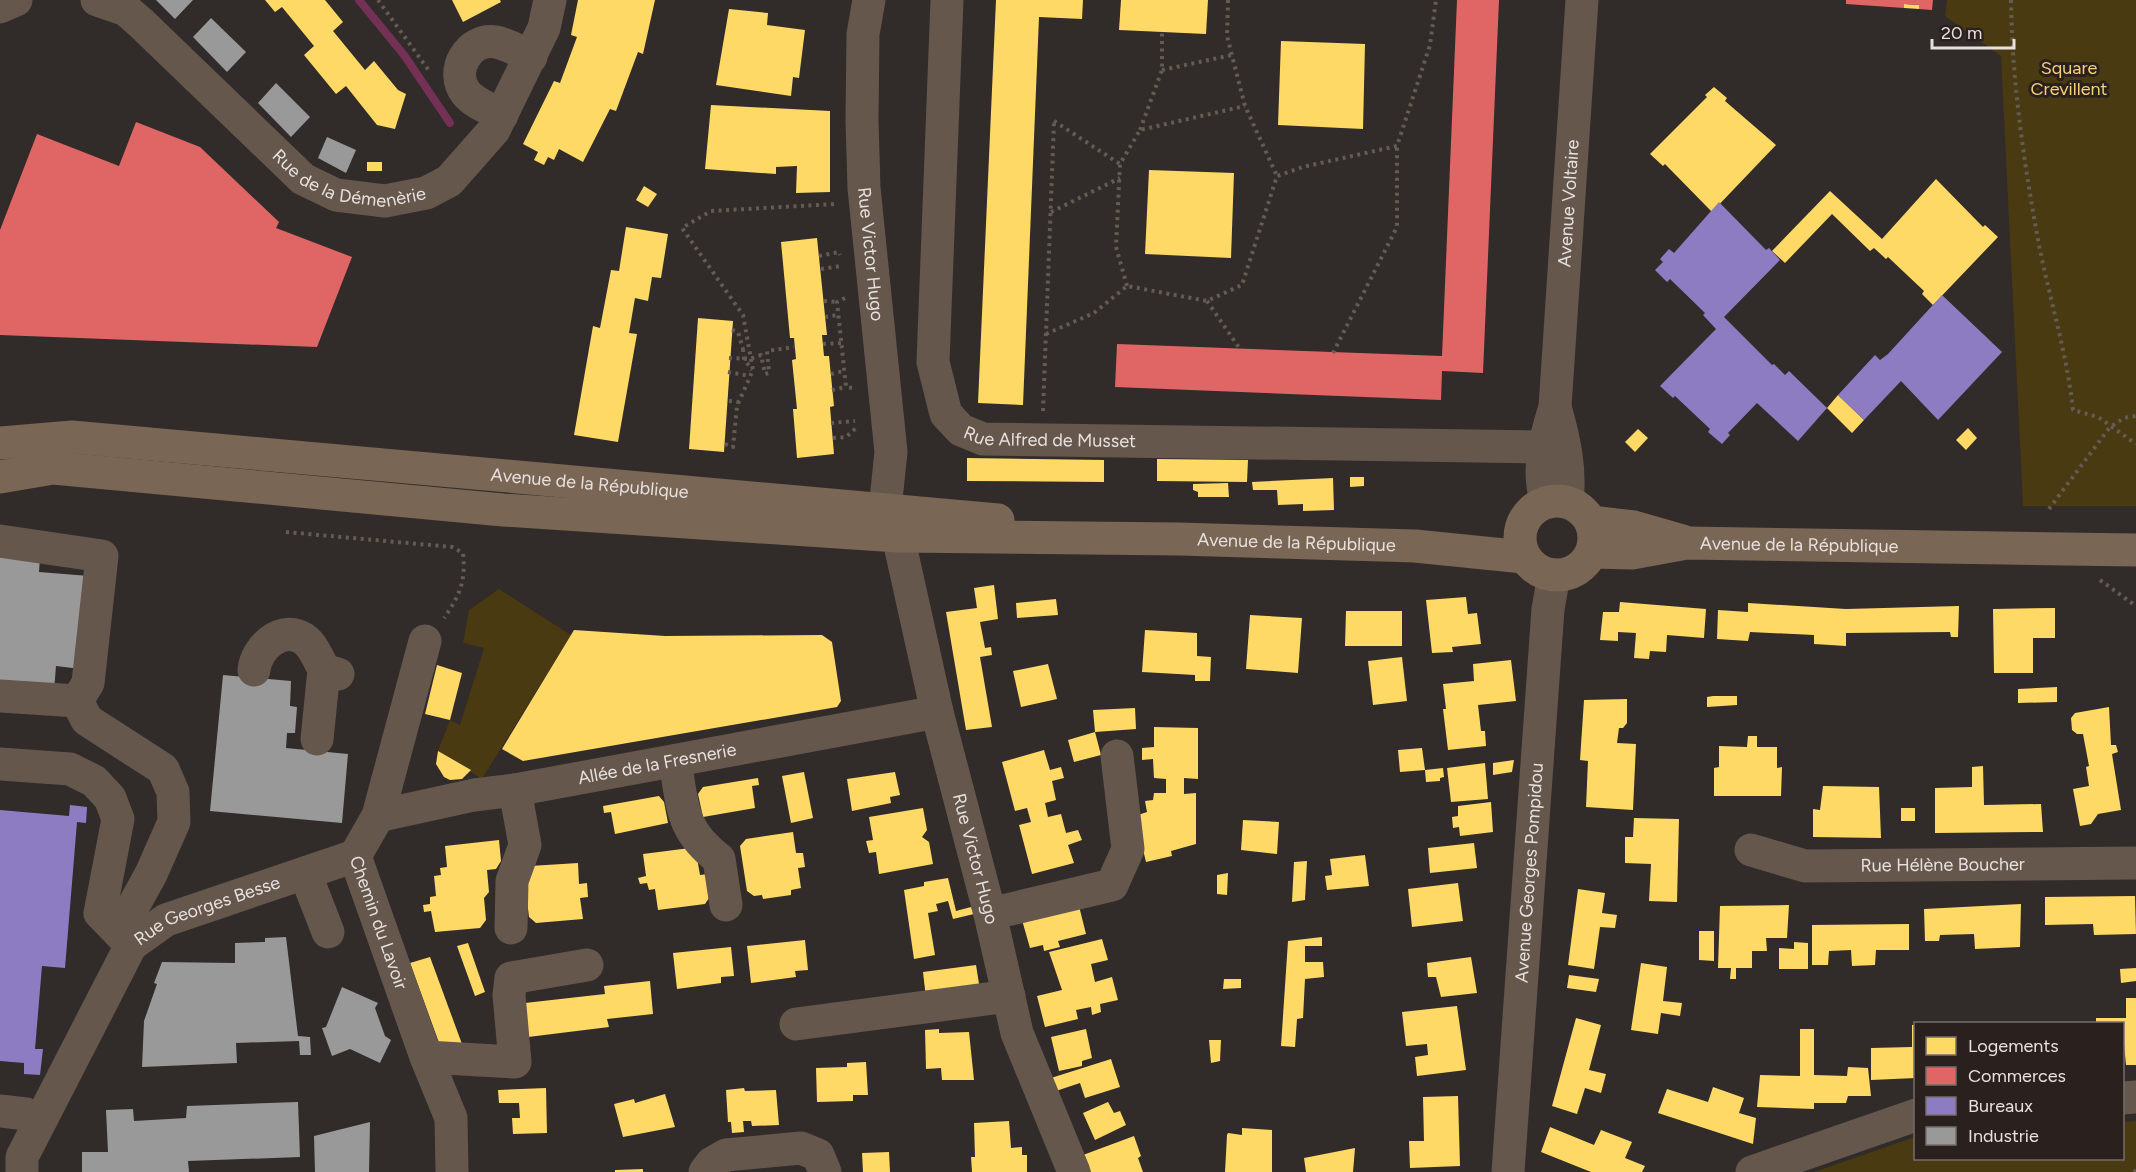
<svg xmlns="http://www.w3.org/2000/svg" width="2136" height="1172" font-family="Figtree,sans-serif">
	<rect width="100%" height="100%" fill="#312b2a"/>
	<g fill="#4a3a11">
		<polygon points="1947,0 2136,0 2136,506 2023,506 2001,56 1945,16"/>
		<polygon points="499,589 571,635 482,779 438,751 450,720 460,725 484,648 463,643 469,610"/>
		<polygon points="2136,1121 2136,1172 1814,1172 1915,1137 1916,1158 2122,1158 2123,1122"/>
	</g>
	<g fill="#ffd966">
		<polygon points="265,0 325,0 343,22 333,31 365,70 374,61 398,90 406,94 395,129 377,125 346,86 336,94 304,55 314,46 282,7 275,12"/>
		<polygon points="452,0 500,0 501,2 463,22"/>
		<polygon points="578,0 655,0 643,54 638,52 616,111 610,109 583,162 559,149 554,160 548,157 544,165 534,160 538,152 523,144 554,81 560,83 577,37 571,35"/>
		<polygon points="996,0 1083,0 1082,19 1039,17 1023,405 978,403"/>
		<polygon points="1121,0 1208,0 1206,34 1119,30"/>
		<polygon points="1904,4 1919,5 1919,9 1904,8"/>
		<polygon points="729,9 768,13 767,25 805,30 799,78 793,77 791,96 716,85"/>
		<polygon points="1281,41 1365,44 1363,129 1278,125"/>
		<polygon points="1714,87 1727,98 1725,101 1776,145 1712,212 1665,164 1663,166 1650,154 1707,97 1705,95"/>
		<polygon points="711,105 830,111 830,192 796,193 797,166 776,167 776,174 705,169"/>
		<rect x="367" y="162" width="15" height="9"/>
		<polygon points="1149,170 1234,173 1231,258 1145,254"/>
		<polygon points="1936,179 1983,227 1985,225 1998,237 1933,305 1922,294 1924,291 1888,257 1886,259 1874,248 1870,251 1832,214 1785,263 1772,251 1830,191 1882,239"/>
		<polygon points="644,186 657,194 648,207 636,200"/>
		<polygon points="626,227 668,234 661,278 652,277 648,301 635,298 629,333 637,334 618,442 574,435 593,326 600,328 611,270 619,271"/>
		<polygon points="817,238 827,335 822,335 824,356 829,356 834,406 830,407 834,454 797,458 793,409 797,409 792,360 796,359 794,338 790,338 781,242"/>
		<polygon points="698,318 733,321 724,452 689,449"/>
		<polygon points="1838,395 1864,420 1852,433 1827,408"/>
		<polygon points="1968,428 1977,438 1966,450 1956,440"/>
		<polygon points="1638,429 1648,438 1635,452 1625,442"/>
		<polygon points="967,458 1104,460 1104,482 967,481"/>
		<polygon points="1157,459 1248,460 1247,482 1157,481"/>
		<polygon points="1350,477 1364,477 1364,486 1350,487"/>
		<polygon points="1333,478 1334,510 1303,511 1303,504 1278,505 1277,490 1253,490 1252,482"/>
		<polygon points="1228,483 1229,497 1198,497 1198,492 1193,490 1193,484"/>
		<polygon points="994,585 998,619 980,622 985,648 991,647 992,655 980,657 992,727 966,730 946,612 977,608 974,588"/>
		<polygon points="1466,597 1468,614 1477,613 1481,644 1452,647 1453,652 1432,653 1426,600"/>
		<polygon points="1056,599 1058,615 1017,618 1016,603"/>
		<polygon points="1620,602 1706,609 1704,638 1667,635 1666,652 1650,651 1649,659 1634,658 1636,633 1618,632 1618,641 1600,640 1603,612 1619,612"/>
		<polygon points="1748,603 1846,609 1959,606 1958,637 1951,637 1950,632 1846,633 1846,646 1814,644 1814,635 1750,632 1748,641 1717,639 1718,610 1748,612"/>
		<polygon points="2055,608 2055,638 2033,638 2033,673 1994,673 1993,609"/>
		<polygon points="1346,611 1402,611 1402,646 1345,646"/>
		<polygon points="1250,615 1302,618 1298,673 1246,669"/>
		<polygon points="574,630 665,636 822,635 832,642 841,701 837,707 523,761 502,749"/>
		<polygon points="1145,630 1197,633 1197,656 1211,657 1210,681 1195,681 1195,675 1142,672"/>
		<polygon points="1402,657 1407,701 1373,705 1368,661"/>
		<polygon points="1511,660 1516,701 1478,705 1481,731 1485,731 1486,746 1448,750 1443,709 1446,709 1443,684 1474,681 1473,664"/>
		<polygon points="1048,664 1057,699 1021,707 1013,671"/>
		<polygon points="437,665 462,673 450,720 425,714"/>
		<polygon points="2057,687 2057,702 2018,703 2018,689"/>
		<polygon points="1713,696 1737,696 1737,705 1707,707 1707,697"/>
		<polygon points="1627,699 1627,723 1623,728 1619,728 1617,743 1636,744 1633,810 1586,807 1588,761 1580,760 1584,700"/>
		<polygon points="2109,707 2111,745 2116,745 2118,752 2112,754 2121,810 2098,814 2091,824 2080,826 2073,789 2089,786 2086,767 2089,766 2083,734 2077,734 2072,730 2071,718 2075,713"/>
		<polygon points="1135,708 1136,729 1095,732 1093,710"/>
		<polygon points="1154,727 1198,728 1198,779 1184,778 1184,794 1196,793 1196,844 1171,851 1172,856 1146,862 1135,816 1147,812 1145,801 1153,800 1154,793 1166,793 1166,779 1154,778 1153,759 1142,760 1142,748 1154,747"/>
		<polygon points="1095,732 1101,755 1074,762 1068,740"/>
		<polygon points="1748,736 1757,736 1757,747 1777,747 1777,768 1782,767 1781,796 1714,796 1714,768 1719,767 1719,746 1747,747"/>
		<polygon points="1422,748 1425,770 1400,772 1398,750"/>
		<polygon points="1044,750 1050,770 1061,767 1064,778 1052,781 1056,800 1045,803 1048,817 1061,814 1066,833 1078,830 1082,840 1068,845 1074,863 1032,874 1019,825 1031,822 1027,808 1015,811 1002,762"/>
		<polygon points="438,751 471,770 462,779 450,780 444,777 436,764"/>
		<polygon points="1514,760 1512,772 1493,775 1493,763"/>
		<polygon points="1485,763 1488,799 1451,802 1447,768"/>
		<polygon points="1983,766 1984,805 2041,804 2043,832 1935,833 1935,788 1972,787 1972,767"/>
		<polygon points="1443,768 1444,777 1440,778 1440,781 1426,782 1425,770"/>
		<polygon points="804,772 813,818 791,823 782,776"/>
		<polygon points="895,772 900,795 890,797 891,803 852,811 847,779"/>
		<polygon points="758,778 759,785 752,786 755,808 703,817 698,794 703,787"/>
		<polygon points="1823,786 1879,787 1881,838 1813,837 1813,809 1820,810"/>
		<polygon points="659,796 664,802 668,823 615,834 611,812 604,813 603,806"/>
		<polygon points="1491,802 1493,832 1460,836 1459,827 1453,828 1452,817 1458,816 1458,806"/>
		<polygon points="923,808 927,830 922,837 929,842 933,864 879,874 876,852 869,853 866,841 873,840 869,817"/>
		<rect x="1901" y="808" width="14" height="13"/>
		<polygon points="1634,818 1679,819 1677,902 1649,901 1651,864 1625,863 1625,837 1633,837"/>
		<polygon points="1243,820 1279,822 1277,854 1241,850"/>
		<polygon points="793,832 796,853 803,853 805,867 798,868 801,888 791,890 791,895 763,899 762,895 754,896 747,891 740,846 746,839"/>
		<polygon points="499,840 501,861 496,869 487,870 489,892 484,898 486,920 480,928 435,932 431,911 424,912 423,905 430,904 430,897 436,896 434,876 441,875 440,868 447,867 445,846"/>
		<polygon points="1474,843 1477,868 1430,873 1428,848"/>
		<polygon points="690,848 696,852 700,875 708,874 711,895 705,904 658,910 655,889 649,890 647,883 640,884 638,878 646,876 643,854"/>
		<polygon points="1365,855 1369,886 1327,890 1325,876 1332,875 1330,859"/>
		<polygon points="1307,861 1305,900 1292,902 1294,862"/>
		<polygon points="578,863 579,884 587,883 588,897 580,898 583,919 536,923 529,917 524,875 530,866"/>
		<polygon points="1228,873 1227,895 1217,894 1217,875"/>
		<polygon points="948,878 956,911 971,907 974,914 953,919 948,901 936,904 938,911 928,913 935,955 914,959 904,890 924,886 924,882"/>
		<polygon points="1458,883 1463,921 1412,927 1408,889"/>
		<polygon points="1578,889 1605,893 1602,913 1617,915 1615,928 1600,927 1594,969 1568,965"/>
		<polygon points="2135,896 2136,934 2094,935 2093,924 2045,925 2045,897"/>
		<polygon points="2021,904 2020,947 1975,949 1974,934 1940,935 1939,941 1925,941 1924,909"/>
		<polygon points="1789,905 1787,938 1766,938 1767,951 1752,951 1752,968 1736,968 1736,979 1730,979 1731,968 1718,968 1720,906"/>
		<polygon points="1079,906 1086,934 1058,941 1060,947 1044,951 1043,945 1030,948 1022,920"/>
		<polygon points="1909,924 1909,950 1876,950 1875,965 1852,966 1851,950 1829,951 1828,965 1812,965 1812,925"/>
		<polygon points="1699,931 1714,931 1714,961 1699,960"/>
		<polygon points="1322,937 1322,946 1305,946 1305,962 1323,962 1324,977 1305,979 1303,1018 1297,1019 1295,1047 1281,1046 1288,941"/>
		<polygon points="1102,939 1108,960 1091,964 1095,982 1112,977 1118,1000 1100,1004 1101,1012 1092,1015 1091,1007 1076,1010 1078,1019 1045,1027 1037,996 1062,990 1049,952"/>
		<polygon points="805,940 808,970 795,971 796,977 751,983 747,946"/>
		<polygon points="1794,942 1808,943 1808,969 1779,969 1779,948 1794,949"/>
		<polygon points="468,943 485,992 475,996 457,946"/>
		<polygon points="731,947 734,976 721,977 721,983 677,989 673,953"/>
		<polygon points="430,957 462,1044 442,1051 410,963"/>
		<polygon points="1471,957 1477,993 1441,997 1436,977 1428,977 1427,963"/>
		<polygon points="1641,963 1667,967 1663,1001 1682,1003 1680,1016 1661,1013 1658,1034 1631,1030"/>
		<polygon points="976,965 980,990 926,998 923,972"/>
		<polygon points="2136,968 2136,981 2121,983 2120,969"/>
		<polygon points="1569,975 1599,979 1596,992 1567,988"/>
		<polygon points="1224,979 1241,979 1241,988 1223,989"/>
		<polygon points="650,981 653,1014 607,1019 609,1027 520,1038 516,1004 605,994 604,986"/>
		<polygon points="2126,998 2136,998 2136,1065 2126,1065 2122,1023 2096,1023 2096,1018 2126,1018"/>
		<polygon points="1457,1006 1466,1070 1417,1076 1415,1057 1428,1055 1427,1044 1406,1046 1402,1012"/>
		<polygon points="1576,1018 1601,1025 1589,1070 1606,1074 1601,1093 1585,1088 1577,1114 1552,1106"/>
		<polygon points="1912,1025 1916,1025 1916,1078 1871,1080 1871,1048 1912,1047"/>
		<polygon points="939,1029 939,1033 969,1032 974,1080 942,1080 941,1068 926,1069 925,1030"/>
		<polygon points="1086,1029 1092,1058 1082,1061 1082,1066 1059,1071 1051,1037"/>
		<polygon points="1800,1029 1814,1029 1814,1075 1847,1076 1848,1067 1868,1068 1871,1096 1848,1096 1846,1103 1814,1103 1814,1109 1757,1107 1760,1075 1800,1076"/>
		<polygon points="1209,1040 1221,1040 1220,1061 1211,1063"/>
		<polygon points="1111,1059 1120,1087 1085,1098 1080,1083 1056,1091 1051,1078"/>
		<polygon points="866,1062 868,1095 853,1095 853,1101 817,1102 816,1068 847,1067 847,1063"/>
		<polygon points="1713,1087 1744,1098 1739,1113 1756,1118 1753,1144 1658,1113 1667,1089 1708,1102"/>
		<polygon points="546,1088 547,1133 513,1134 512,1118 520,1118 519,1103 499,1103 498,1090"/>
		<polygon points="744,1088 745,1091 776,1090 779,1125 752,1126 751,1121 743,1121 744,1132 732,1133 731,1122 728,1122 726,1090"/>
		<polygon points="665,1094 675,1127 623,1137 614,1104 634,1099 635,1103"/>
		<polygon points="1458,1096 1460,1166 1410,1168 1409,1141 1424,1141 1423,1097"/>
		<polygon points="1108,1102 1114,1113 1120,1111 1126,1125 1095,1140 1083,1113"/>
		<polygon points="1009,1121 1011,1148 1022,1147 1022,1155 1027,1155 1027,1172 972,1172 971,1157 975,1157 974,1123"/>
		<polygon points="1550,1127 1594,1145 1601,1130 1632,1142 1625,1158 1645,1166 1642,1172 1591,1172 1541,1152"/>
		<polygon points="1242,1128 1272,1130 1272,1172 1225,1172 1227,1135 1228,1133 1242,1135"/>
		<polygon points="1134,1136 1141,1156 1138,1158 1143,1172 1091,1172 1083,1155"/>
		<polygon points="1355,1148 1353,1172 1306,1172 1304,1158"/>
		<polygon points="889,1152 890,1172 863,1172 862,1153"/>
		<polygon points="643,1169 643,1172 615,1172 615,1170"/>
	</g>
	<g fill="#e06666">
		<polygon points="1457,0 1499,0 1483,373 1442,371 1441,400 1115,387 1117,344 1442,356"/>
		<polygon points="1846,0 1933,0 1932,10 1919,9 1919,5 1904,4 1904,8 1846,4"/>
		<polygon points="136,122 200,147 279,222 276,228 352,257 317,347 0,335 0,230 37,134 119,166"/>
	</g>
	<g fill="#8e7cc3">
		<polygon points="1719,202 1766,250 1769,248 1780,260 1724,317 1772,365 1774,364 1785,375 1789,371 1827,408 1798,441 1757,403 1728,433 1730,435 1722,444 1708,432 1710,429 1675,396 1673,398 1660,386 1716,329 1703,315 1705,313 1670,279 1667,282 1655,270 1663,262 1660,259 1669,249 1674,253"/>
		<polygon points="1942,295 2002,352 1938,420 1901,381 1864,420 1838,395 1875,355 1880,360 1888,354"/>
		<polygon points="70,805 87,807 86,823 77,822 65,968 42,966 35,1049 43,1049 40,1075 24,1074 24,1063 0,1061 0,810 69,816"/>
	</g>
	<g fill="#999">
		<polygon points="156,0 193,0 175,19"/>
		<polygon points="211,18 246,52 227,72 193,37"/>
		<polygon points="276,83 310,117 291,137 258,103"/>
		<polygon points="327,137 356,150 346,173 318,158"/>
		<polygon points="0,553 40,557 39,572 89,576 81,669 56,666 54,691 0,687"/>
		<polygon points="223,675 291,681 290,706 297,707 295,733 287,733 286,748 348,754 342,823 210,811"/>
		<polygon points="286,937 298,1036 310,1037 311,1055 300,1055 299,1041 236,1043 237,1063 142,1067 144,1021 157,984 154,983 162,962 235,963 235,943 265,942 265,938"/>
		<polygon points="342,987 378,1003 375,1008 385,1036 391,1040 380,1063 350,1049 332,1056 322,1028 326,1027"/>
		<polygon points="298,1102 300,1157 188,1161 189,1172 82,1172 82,1152 108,1152 106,1110 133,1109 134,1121 186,1118 187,1106"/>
		<polygon points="370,1122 369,1172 315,1172 314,1136"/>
	</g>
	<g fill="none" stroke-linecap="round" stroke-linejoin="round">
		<polyline stroke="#753055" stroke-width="8" points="359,0 404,55 450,123"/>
		<g stroke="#645b53" stroke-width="4" stroke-dasharray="3 4.5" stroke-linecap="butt">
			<polyline points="378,0 430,72"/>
			<polyline points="1228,0 1227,36 1245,106 1277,176"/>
			<path d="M2011 0C2012 82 2024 164 2039 245 2050 300 2067 354 2073 410L2098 417 2136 444"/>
			<polyline points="1162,70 1232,55"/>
			<polyline points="1054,121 1120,164"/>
			<polyline points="1140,130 1162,70 1162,32"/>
			<polyline points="1051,212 1120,178"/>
			<polyline points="819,256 839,252 840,255"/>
			<polyline points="821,269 841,266"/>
			<polyline points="1127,286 1116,247 1120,164 1140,130 1245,106"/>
			<polyline points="845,298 837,302 846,387 853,388"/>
			<polyline points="824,301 837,302"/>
			<polyline points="1207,301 1240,349"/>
			<polyline points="825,317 838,315"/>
			<polyline points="732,330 738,332 743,349 748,348"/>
			<polyline points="1046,334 1094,313 1127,286 1207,301 1242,285 1277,176 1303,167 1397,146 1430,45 1436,0"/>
			<polyline points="823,344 843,343"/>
			<polyline points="743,349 744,359 752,370"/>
			<polyline points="1333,353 1397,227 1397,146"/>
			<polyline points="729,358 750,359 761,355 765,374 769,373 767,351 794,347"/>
			<polyline points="728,372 750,376"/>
			<polyline points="831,374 844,371"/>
			<polyline points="832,390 846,387"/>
			<polyline points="729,401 739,402"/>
			<polyline points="1043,411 1054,121"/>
			<polyline points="831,423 855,421"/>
			<polyline points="833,438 846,437 856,428"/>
			<polyline points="725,444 733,447 737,406 753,370 743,315 682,228 711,211 835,204"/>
			<polyline points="2049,509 2110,427 2124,418 2136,416"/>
			<path d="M286 532 452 547 463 553C466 581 460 595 444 618"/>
			<polyline points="2100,580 2136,606"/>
			<polyline points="2134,1172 2136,1170"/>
		</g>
		<g stroke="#65574c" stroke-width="33">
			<path id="s1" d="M97 0 126 10 141 23 303 179 336 195 385 201 426 193 449 181 494 130 544 28 550 0"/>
			<path id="s2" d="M869 0 863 34 862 121 864 188 891 452 885 509"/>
			<path id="s3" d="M947 0 933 362 946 414 961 430 983 439 1542 447"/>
			<polyline points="0,7 16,0"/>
			<path d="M502 115C490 109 474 103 466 93 449 71 469 37 496 42 508 44 520 52 531 57"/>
			<path d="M1555 407C1564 438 1571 469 1567 502"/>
			<path id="s4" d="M1546 501C1537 468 1545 439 1555 407L1582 0"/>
			<path id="s5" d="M898 536 937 712 990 914 1017 1033 1074 1172"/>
			<polyline points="0,541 102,556 88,683 77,701"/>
			<path id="s6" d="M425 641 378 816 355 856 426 1057 451 1118 452 1172"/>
			<path d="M254 670C256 648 282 624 304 639 313 645 319 660 324 670L338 674"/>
			<polyline points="0,696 77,701"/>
			<polyline points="77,701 87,720 163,769 173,792 174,822 151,874 119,932"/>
			<polyline points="317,739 324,670"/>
			<path d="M675 761C683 806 680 829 719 859L726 905"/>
			<polyline points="0,764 70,769 94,781 110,798 118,819 100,913 131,945"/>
			<path id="s7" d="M378 816 474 795 515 790 937 712"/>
			<path id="s8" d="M1751 850 1805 866 2136 863"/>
			<polyline points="305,873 328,932"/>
			<polyline points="990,914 1112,885 1128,849 1117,756"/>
			<polyline points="511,928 512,881 525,845 515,790"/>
			<polyline points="796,1024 1009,996"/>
			<polyline points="426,1057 515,1062 509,995 511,978 587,965"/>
			<polyline points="2122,1098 2136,1097"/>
			<polyline points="0,1111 26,1114 40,1121"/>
			<path id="s9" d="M22 1172V1157L131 945 166 920 355 856"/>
			<polyline points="705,1172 712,1163 726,1155 801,1148 818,1155 825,1172"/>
			<path id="s10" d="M1508 1172 1548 609 1554 575"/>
			<polyline points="1752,1172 1916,1115"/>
		</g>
		<g stroke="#796654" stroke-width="33">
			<path id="s11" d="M0 443 72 437 998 520"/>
			<path id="s12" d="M0 477 53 468 503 510 898 536 1179 539 1415 546 1524 557"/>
			<circle cx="1557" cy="538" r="37"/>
			<polyline points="1591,522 1634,527 1683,541"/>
			<path id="s13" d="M1592 552 1632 553 1687 543 2136 550"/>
		</g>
	</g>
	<g text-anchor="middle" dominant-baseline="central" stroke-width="6" stroke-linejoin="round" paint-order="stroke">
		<g font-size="18" fill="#f7d078" stroke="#2a211e">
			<text x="2069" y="68">Square<tspan x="2069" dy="21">Crevillent</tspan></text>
		</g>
		<g font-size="18" fill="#e7e0de" stroke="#2a211e">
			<text stroke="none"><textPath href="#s1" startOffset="320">Rue de la Démenèrie</textPath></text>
			<text stroke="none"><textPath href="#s4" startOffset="300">Avenue Voltaire</textPath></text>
			<text stroke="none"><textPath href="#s2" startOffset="255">Rue Victor Hugo</textPath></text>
			<text stroke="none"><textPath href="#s3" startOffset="528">Rue Alfred de Musset</textPath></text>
			<text stroke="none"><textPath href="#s11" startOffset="592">Avenue de la République</textPath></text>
			<text stroke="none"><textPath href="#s12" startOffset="1300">Avenue de la République</textPath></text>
			<text stroke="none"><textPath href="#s13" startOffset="208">Avenue de la République</textPath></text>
			<text stroke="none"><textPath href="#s7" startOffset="284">Allée de la Fresnerie</textPath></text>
			<text stroke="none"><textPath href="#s5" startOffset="332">Rue Victor Hugo</textPath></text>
			<text stroke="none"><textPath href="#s8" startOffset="194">Rue Hélène Boucher</textPath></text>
			<text stroke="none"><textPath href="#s10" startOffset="300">Avenue Georges Pompidou</textPath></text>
			<text stroke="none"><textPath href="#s9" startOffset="338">Rue Georges Besse</textPath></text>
			<text stroke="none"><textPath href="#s6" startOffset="298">Chemin du Lavoir</textPath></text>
		</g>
	</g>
	<rect x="1914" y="1022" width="210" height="138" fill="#2a211e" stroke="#766d6b" stroke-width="1.5"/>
	<rect x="1926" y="1037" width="30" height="18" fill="#ffd966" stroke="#766d6b" stroke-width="1.5"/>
	<text x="1968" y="1052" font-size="18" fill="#e7e0de">Logements</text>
	<rect x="1926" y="1067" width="30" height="18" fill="#e06666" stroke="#766d6b" stroke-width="1.5"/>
	<text x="1968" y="1082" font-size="18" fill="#e7e0de">Commerces</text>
	<rect x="1926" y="1097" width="30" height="18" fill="#8e7cc3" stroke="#766d6b" stroke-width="1.5"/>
	<text x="1968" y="1112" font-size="18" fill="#e7e0de">Bureaux</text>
	<rect x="1926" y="1127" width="30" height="18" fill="#999999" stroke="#766d6b" stroke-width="1.5"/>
	<text x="1968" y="1142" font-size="18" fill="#e7e0de">Industrie</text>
	<path d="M1932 39v9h82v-9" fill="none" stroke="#e7e0de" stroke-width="3"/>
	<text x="1941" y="39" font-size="18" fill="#e7e0de" stroke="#2a211e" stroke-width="4.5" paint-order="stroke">20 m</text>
</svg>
